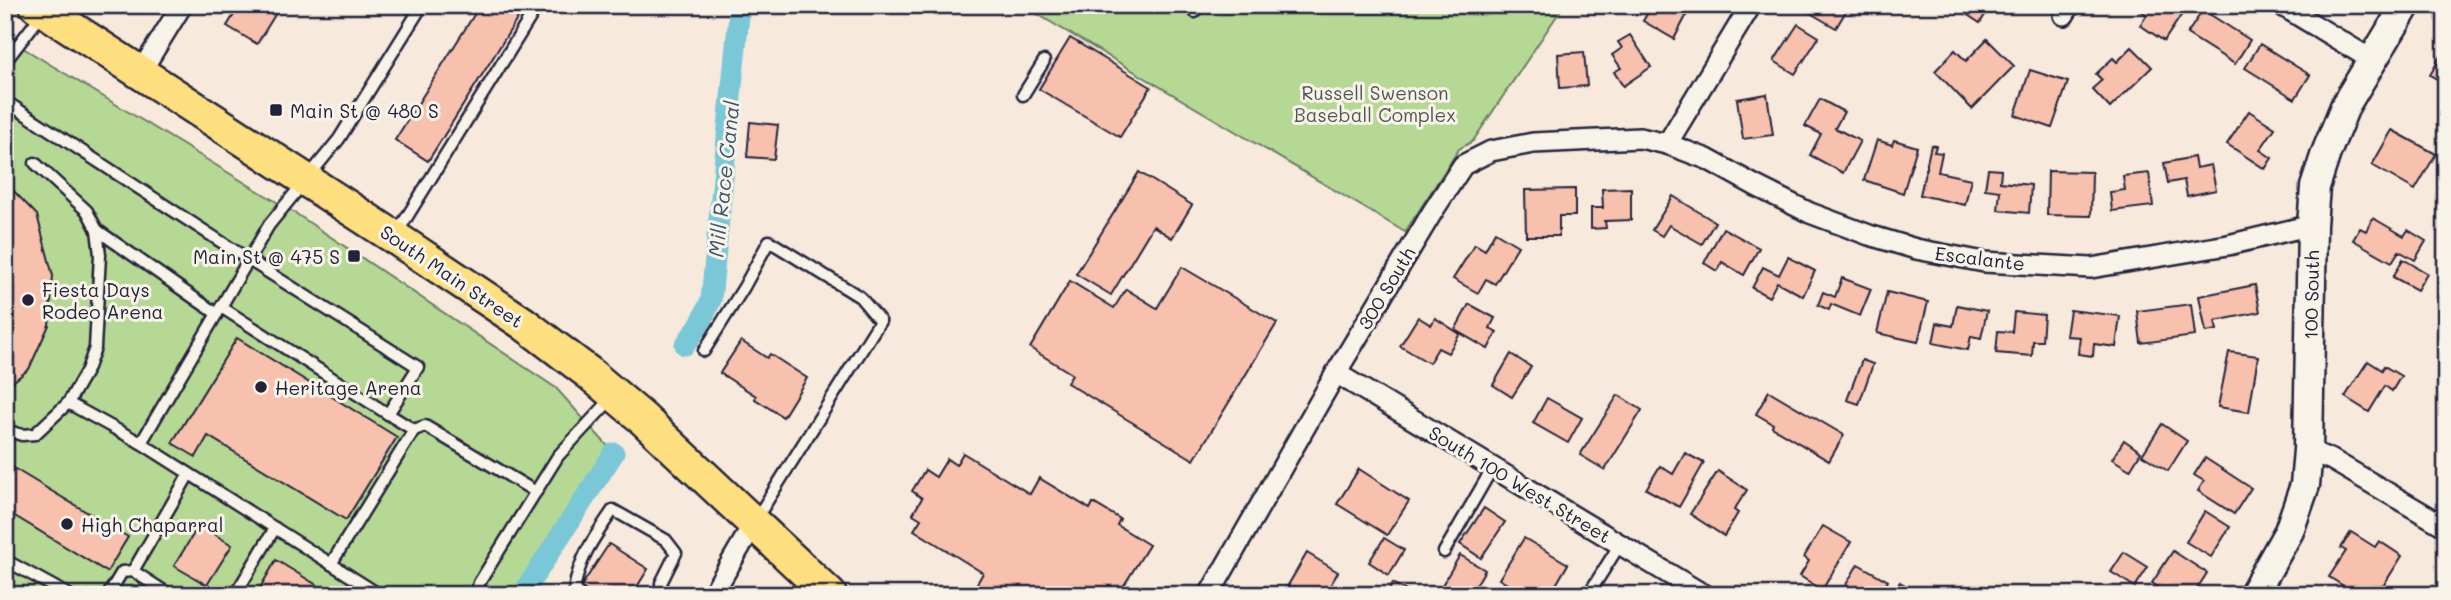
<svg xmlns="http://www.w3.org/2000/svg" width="2451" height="600" font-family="Mali,sans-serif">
	<rect width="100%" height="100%" fill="#f7e9dc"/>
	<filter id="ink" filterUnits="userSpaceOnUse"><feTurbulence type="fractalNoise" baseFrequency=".0143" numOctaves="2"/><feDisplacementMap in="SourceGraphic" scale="14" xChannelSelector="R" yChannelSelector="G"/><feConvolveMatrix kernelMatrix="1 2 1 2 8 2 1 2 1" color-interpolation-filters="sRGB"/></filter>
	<g filter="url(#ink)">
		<g fill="#b5d994" stroke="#6c7e68" stroke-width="2">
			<polygon points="1022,5 1564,5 1473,141 1459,149 1405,232"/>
			<polygon points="5,37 298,215 556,388 614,453 522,595 5,595"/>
		</g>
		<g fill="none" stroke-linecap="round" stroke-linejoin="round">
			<g stroke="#7ac7d8" stroke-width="21">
				<polyline points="685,345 701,322 711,300 740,5"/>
				<polyline points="522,595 614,453"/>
			</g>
		</g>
		<g fill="#f8c1ad" stroke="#22223b" stroke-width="2">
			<polygon points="240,5 281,5 257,44 227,26"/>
			<polygon points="477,5 526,5 428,161 395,140 479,7"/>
			<polygon points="1652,5 1692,5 1674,39 1643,21"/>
			<polygon points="1808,5 1838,5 1846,11 1836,28 1805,10"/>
			<polygon points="1971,5 1991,5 1980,23 1966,14"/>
			<polygon points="2132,5 2188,5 2164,41 2140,25 2147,15"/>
			<polygon points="2203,10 2250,40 2235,64 2187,34"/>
			<polygon points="1798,24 1819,37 1795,74 1774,61"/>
			<polygon points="1630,35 1651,67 1623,86 1614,72 1621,68 1612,55 1622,48 1618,42"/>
			<polygon points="1070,38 1151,87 1120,137 1039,89"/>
			<polygon points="1987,39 2014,66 1972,109 1935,71 1955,50 1966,61"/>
			<polygon points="2260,44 2310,75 2295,99 2245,68"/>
			<polygon points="2132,47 2152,67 2110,108 2092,89 2102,80 2096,74 2113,58 2117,62"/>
			<polygon points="2446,47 2446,84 2430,75"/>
			<polygon points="1584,52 1587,86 1560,88 1558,54"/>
			<polygon points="2030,70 2068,82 2052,128 2015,115"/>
			<polygon points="1767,94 1773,135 1743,139 1737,99"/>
			<polygon points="1820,99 1844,112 1835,128 1860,141 1843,173 1810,155 1821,134 1805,126"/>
			<polygon points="2249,111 2275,128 2260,150 2272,158 2265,169 2227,144"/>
			<polygon points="750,122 778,125 774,159 747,157"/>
			<polygon points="2392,130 2436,154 2415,190 2372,165"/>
			<polygon points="1877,140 1892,145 1894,140 1917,147 1903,193 1864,180"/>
			<polygon points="1931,145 1936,146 1934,152 1942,153 1938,172 1971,179 1965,205 1920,195"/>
			<polygon points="2194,157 2196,168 2211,165 2216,190 2187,196 2184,180 2168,183 2164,163"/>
			<polygon points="1988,169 2001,170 2000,182 2031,185 2029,213 1998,210 2000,191 1985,189"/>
			<polygon points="2048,171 2092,172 2091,216 2047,215"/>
			<polygon points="1139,172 1192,205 1172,238 1153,226 1111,295 1076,274"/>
			<polygon points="2149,173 2153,206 2112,211 2110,192 2125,190 2123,176"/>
			<polygon points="5,182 37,215 53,276 49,325 29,369 5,388"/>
			<polygon points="1631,188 1631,220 1605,221 1606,228 1591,229 1591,208 1603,208 1602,189"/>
			<polygon points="1575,189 1575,216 1559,216 1559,236 1526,236 1525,190"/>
			<polygon points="1673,196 1715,222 1702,244 1669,225 1662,236 1652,230"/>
			<polygon points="2373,218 2404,236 2408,230 2426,241 2415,260 2399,251 2392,262 2353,240 2360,228 2366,231"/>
			<polygon points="1723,228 1759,248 1744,275 1722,262 1717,271 1704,263"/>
			<polygon points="1495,232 1518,246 1495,284 1486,279 1478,293 1453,279 1475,244 1485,250"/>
			<polygon points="1788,257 1815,271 1803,296 1777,282 1769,297 1752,288 1763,267 1779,275"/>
			<polygon points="2403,259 2427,273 2417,290 2393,277"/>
			<polygon points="1182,267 1277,323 1194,460 1067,383 1072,374 1030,348 1070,281 1114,308 1126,289 1157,308"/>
			<polygon points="1842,278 1871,289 1860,316 1831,304 1829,310 1818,305 1823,292 1835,297"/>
			<polygon points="2255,285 2260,312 2215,321 2217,330 2206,332 2199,296"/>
			<polygon points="1887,292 1928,302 1918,342 1877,333"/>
			<polygon points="1469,304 1495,318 1490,328 1497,332 1488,349 1455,330"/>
			<polygon points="2191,304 2195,336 2141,343 2137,311"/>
			<polygon points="1957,305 1987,311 1981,338 1971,336 1968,350 1933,343 1937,323 1953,326"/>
			<polygon points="2070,310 2120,316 2116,347 2094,344 2093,356 2078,354 2080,337 2066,336"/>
			<polygon points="2014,312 2044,315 2042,341 2033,341 2032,356 1996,353 1998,331 2012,332"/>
			<polygon points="1418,317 1431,325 1435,318 1460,334 1448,353 1438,348 1429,363 1400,346"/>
			<polygon points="237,338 397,437 346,520 208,436 196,457 172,443"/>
			<polygon points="741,341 767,358 770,354 807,378 783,417 755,399 756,396 720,373"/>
			<polygon points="2229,352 2258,356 2249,412 2218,407"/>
			<polygon points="1511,354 1531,367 1512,397 1493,385"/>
			<polygon points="1862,360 1873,364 1859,404 1847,400"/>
			<polygon points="2368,361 2382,370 2384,366 2401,376 2392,391 2385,386 2369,412 2345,397"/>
			<polygon points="1769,391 1844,435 1829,461 1772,427 1773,424 1756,414"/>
			<polygon points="1618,395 1642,410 1605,470 1580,455"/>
			<polygon points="1547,398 1582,418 1568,443 1533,423"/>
			<polygon points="2162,424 2187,441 2168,471 2142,455"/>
			<polygon points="2124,440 2141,452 2130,470 2112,459"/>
			<polygon points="963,453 1030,494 1039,478 1090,509 1093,503 1120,519 1117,525 1149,545 1118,595 988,595 975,587 983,573 914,530 921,519 913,514 922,498 912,491 925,470 936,477 947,459 956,465"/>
			<polygon points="1685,453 1704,463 1679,507 1646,489 1660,466 1673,474"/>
			<polygon points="2205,458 2251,488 2234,514 2198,491 2204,481 2194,475"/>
			<polygon points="5,463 128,537 107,572 5,510"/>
			<polygon points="1359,469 1409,501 1387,535 1337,504"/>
			<polygon points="1718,471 1747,490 1734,510 1738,513 1724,536 1690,514"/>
			<polygon points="1484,508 1505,522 1481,558 1460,544"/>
			<polygon points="2205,511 2230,527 2211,557 2186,542"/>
			<polygon points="199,525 232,545 207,585 174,566"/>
			<polygon points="1823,526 1851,542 1822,590 1800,576 1809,561 1804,557"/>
			<polygon points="2351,532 2375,547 2379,541 2402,556 2378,594 2373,591 2370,595 2358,595 2329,577 2346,551 2341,548"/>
			<polygon points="1384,538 1404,550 1389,575 1369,562"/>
			<polygon points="1524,538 1568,564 1550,595 1525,595 1499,579"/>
			<polygon points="609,544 648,569 632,595 591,595 580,588"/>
			<polygon points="2173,551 2207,573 2193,595 2170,595 2152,583"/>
			<polygon points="2124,552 2148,567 2135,587 2111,572"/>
			<polygon points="1307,553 1338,572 1325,595 1301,595 1287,587"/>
			<polygon points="1460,555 1485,570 1470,595 1436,595"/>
			<polygon points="276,560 333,595 256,595"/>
			<polygon points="1858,564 1888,581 1880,595 1840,595"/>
			<polygon points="1900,582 1921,595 1892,595"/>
			<polygon points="1393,583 1413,595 1386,595"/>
		</g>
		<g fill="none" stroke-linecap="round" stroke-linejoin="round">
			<g stroke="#22223b" stroke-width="15">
				<g id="lane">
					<polyline points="1195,12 1199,5"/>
					<polyline points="5,62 42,14"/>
					<polyline points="1023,95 1044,61"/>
					<polyline points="5,101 249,260 418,367 388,414 221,307"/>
					<polyline points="35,163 87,211 97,230"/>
					<polyline points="397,233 533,13"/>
					<polyline points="704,351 744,287 769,241 860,297 880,321 756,519"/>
					<polyline points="68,403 141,443 380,595"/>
					<polyline points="5,430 22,435 35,434 68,403 87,370 95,348 100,255 97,230 217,314"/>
					<polyline points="414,430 425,426 536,492"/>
					<polyline points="141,443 269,225 339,139 418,12 407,5"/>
					<polyline points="1444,552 1493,467"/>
					<polyline points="5,560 69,595"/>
					<polyline points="331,564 414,430 388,414"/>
					<polyline points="108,595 122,572 133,571"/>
					<polyline points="170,595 133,571 189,474"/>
					<polyline points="235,595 275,528"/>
					<polyline points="476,595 479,583 558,456 612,398"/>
					<path d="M581 595 574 591C579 557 594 538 613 510L666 540 676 553 661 583V595"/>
					<polyline points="1588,595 1620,544"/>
				</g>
			</g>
			<g stroke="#22223b" stroke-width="24">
				<g id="street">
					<polyline points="2281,5 2372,60"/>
					<polyline points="2064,15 2070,5"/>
					<polyline points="140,73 182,5"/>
					<polyline points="1667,144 1751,5"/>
					<polyline points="1336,373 1704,595"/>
					<polyline points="2308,450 2332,460 2446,527"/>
					<polyline points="712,595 754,523"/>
					<polyline points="1209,595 1336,373 1433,211 1463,165 1491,151 1533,143 1640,138 1667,144 1707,159 1756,186 1810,213 1869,235 1916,249 1984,262 2091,268 2228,245 2312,225"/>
				</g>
			</g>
			<g stroke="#22223b" stroke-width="33">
				<polyline id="secondary" points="2253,595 2289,531 2305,485 2308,450 2312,225 2315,187 2326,153 2346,104 2406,5"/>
			</g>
			<g stroke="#22223b" stroke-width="37">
				<polyline id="primary" points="36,5 394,237 523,323 589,373 641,417 830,595"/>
			</g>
			<use href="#lane" stroke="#f7f3e8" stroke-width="10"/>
			<use href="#street" stroke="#f7f3e8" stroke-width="19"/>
			<use href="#secondary" stroke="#f7f3e8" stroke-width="28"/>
			<use href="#primary" stroke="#fedf80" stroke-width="32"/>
		</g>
	</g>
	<g fill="#22223b" stroke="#f7f3e8" stroke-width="2.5">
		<rect x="269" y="103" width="14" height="14" rx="3.5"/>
		<rect x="347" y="249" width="14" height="14" rx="3.5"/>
		<circle cx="28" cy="300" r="7"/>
		<circle cx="261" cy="387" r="7"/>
		<circle cx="67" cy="524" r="7"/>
	</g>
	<g text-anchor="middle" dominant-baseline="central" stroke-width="6" stroke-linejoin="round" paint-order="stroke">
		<g font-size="19" fill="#4e5956" stroke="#f7f3e8">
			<text x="1375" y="92">Russell Swenson<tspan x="1375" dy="22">Baseball Complex</tspan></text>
		</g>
		<g font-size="19" fill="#22223b" stroke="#f7f3e8" text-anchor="start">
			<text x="290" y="110">Main St @ 480 S</text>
			<text x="340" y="256" text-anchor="end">Main St @ 475 S</text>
			<text x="42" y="289">Fiesta Days<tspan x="42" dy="22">Rodeo Arena</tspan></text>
			<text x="275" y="387">Heritage Arena</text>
			<text x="81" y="524">High Chaparral</text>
		</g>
		<g font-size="19" fill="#22223b" stroke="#f7f3e8">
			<text transform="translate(1980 258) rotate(7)">Escalante</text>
			<text transform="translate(452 276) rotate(34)">South Main Street</text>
			<text transform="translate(1386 288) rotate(-59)">300 South</text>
			<text transform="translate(2311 295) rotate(-89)">100 South</text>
			<text transform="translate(1520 484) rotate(31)">South 100 West Street</text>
		</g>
		<g font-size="21" font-style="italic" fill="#3c546a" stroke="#f7f3e8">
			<text transform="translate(723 179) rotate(-84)">Mill Race Canal</text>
		</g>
	</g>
	<rect width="2451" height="600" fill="none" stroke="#f7f3e8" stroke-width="28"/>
	<rect x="14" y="14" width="2423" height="572" fill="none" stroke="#22223b" stroke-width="2.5" filter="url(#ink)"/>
</svg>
